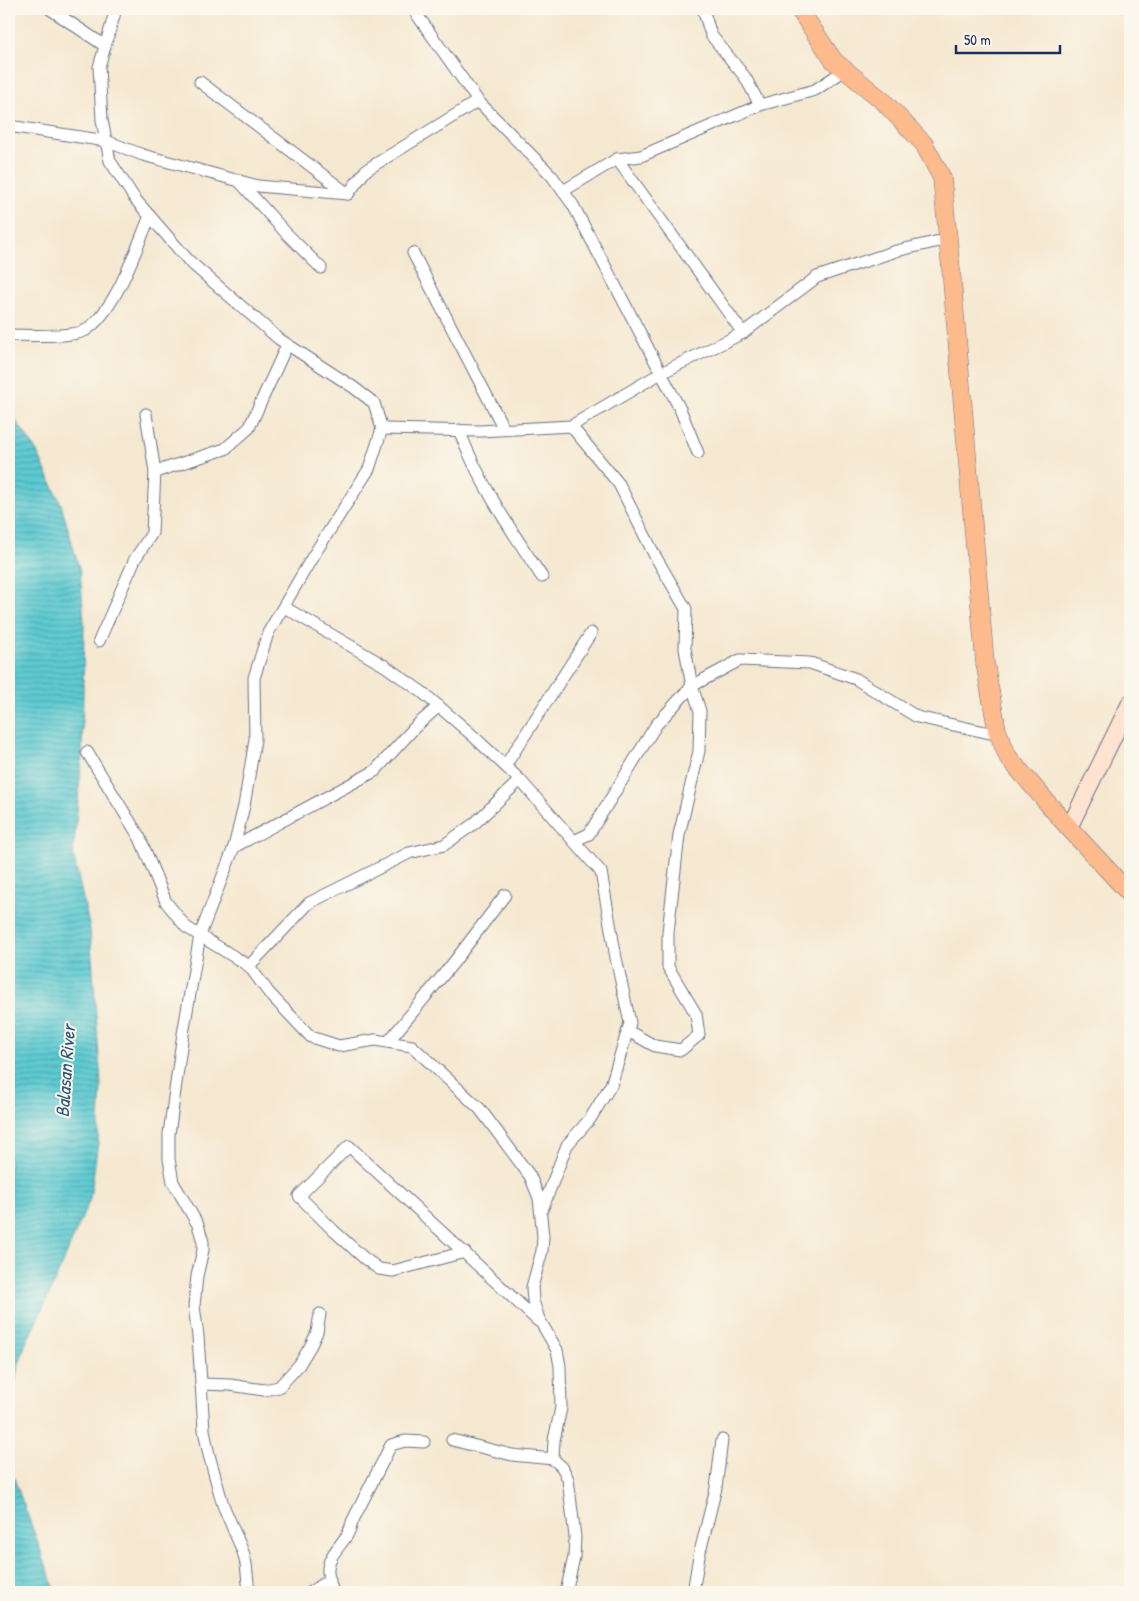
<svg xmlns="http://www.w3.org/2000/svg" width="1139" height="1601" font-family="'Patrick Hand',sans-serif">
	<defs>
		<pattern id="water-rules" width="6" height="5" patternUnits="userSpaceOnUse" patternTransform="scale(1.25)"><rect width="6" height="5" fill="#5dcad1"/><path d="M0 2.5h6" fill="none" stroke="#4ca4ad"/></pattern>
	</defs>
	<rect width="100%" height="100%" fill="#fbf7ec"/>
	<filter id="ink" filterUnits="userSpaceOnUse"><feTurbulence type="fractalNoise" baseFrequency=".02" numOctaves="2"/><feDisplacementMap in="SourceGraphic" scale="10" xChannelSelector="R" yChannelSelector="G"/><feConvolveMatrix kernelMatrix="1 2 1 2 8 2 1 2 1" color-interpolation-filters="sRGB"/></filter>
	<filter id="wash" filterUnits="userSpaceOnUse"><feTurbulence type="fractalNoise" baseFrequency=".0096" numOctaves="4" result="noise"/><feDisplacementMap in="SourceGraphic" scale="20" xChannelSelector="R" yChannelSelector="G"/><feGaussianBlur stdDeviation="1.12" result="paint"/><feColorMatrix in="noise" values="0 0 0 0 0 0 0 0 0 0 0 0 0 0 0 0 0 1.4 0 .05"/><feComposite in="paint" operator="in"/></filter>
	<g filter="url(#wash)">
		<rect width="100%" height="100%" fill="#f5e8d0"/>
		<g fill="url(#water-rules)" stroke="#3c7c98">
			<polygon points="9,410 37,452 61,504 80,571 84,622 82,756 73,854 90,930 101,1084 98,1142 90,1199 45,1304 25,1345 17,1371 9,1421"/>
			<polygon points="9,1425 12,1473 56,1592 9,1592"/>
		</g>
	</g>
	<g filter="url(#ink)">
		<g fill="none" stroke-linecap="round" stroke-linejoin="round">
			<g stroke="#677086" stroke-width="13">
				<g id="street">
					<polyline points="50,9 105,46"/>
					<polyline points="116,9 99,67 102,120 110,161 135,199 189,261 279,339 353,387 374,403 382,429 369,469 313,556 268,633 254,678 255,740 244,806 234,847 200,935 182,1040 169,1134 169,1159 173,1182 198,1225 203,1242 203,1250 197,1276 194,1306 198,1336 204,1430 209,1455 223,1505 243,1552 246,1564 249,1592"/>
					<polyline points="413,9 478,101 552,176 573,205 680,409 698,453"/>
					<polyline points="703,9 711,35 745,77 760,105"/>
					<polyline points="200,82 348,194"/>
					<polyline points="9,126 106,141 143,155 258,186 348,194 366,170 478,101"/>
					<polyline points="617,159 743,333"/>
					<polyline points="238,180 286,233 321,268"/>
					<polyline points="563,191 617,159 641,156 760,105 815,90 845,70"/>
					<polyline points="413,253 504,429"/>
					<path d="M9 335C25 335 73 338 86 330 116 310 136 249 150 216"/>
					<polyline points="571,426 619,484 654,554 686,609 685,649 692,686 700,711 699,751 679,835 668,932 668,967 696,1014 699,1035 681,1050 655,1046 628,1031"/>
					<polyline points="382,429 480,431 571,426 661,373 743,333 817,277 896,251 948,239"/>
					<path d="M459 430C479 483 511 530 542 577"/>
					<polyline points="155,472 225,449 249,428 287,345"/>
					<polyline points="284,607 385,666 422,692 471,734 520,780 601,872 616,958 630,1023 611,1085 590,1119 567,1145 542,1210"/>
					<polyline points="99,641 135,559 152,533 155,472 146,414"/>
					<polyline points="87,752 140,838 166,902 186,927 249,966 269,993 311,1037 339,1046 375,1040 412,1046 480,1109 530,1176 539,1198 543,1236 542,1251 532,1287 533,1301 539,1319 557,1350 560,1366 561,1408 554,1440 553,1459 562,1467 568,1479 575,1537 574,1557 566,1592"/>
					<polyline points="505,766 591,633"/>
					<polyline points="574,841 589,834 656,725 692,686 740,660 810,663 856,679 917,717 999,735"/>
					<polyline points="234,847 375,771 416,726 439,706"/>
					<polyline points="249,966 309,903 409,853 444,845 475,823 520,780"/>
					<polyline points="388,1042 454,962 505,895"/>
					<polyline points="465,1252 393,1271 379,1269 364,1258 334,1231 299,1196 349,1146 538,1321"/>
					<polyline points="201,1384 230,1385 264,1390 279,1387 299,1365 311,1345 317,1332 320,1314"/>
					<polyline points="452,1440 512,1455 553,1459"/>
					<polyline points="310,1592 330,1580"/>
					<path d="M333 1592C331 1585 327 1576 328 1568 330 1550 349 1541 352 1522L391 1445 405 1441 424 1442"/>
					<polyline points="693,1592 699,1556 716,1488 722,1440"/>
				</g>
			</g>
			<g stroke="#677086" stroke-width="18">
				<polyline id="secondary" points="1069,828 1130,703"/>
			</g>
			<g stroke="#677086" stroke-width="19">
				<polyline id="primary" points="799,9 834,61 883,101 924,144 942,178 951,269 985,663 997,730 1008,757 1069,828 1130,894"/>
			</g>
			<use href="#street" stroke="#fff" stroke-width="11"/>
			<use href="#secondary" stroke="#fee3d1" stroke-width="16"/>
			<use href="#primary" stroke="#fcba8d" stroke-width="18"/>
		</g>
	</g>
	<g text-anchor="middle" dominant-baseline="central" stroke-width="4" stroke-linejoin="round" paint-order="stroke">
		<g font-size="19" font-style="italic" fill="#2c567b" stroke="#fbf7ec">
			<text transform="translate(65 1071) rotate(-86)">Balasan River</text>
		</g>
	</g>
	<rect width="1139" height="1601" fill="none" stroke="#fbf7ec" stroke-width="30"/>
	<path d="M956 45v8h104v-8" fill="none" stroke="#1b2f5e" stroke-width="2.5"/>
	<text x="964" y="45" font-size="15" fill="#1b2f5e" stroke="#fbf7ec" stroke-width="4" paint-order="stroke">50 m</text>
</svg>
